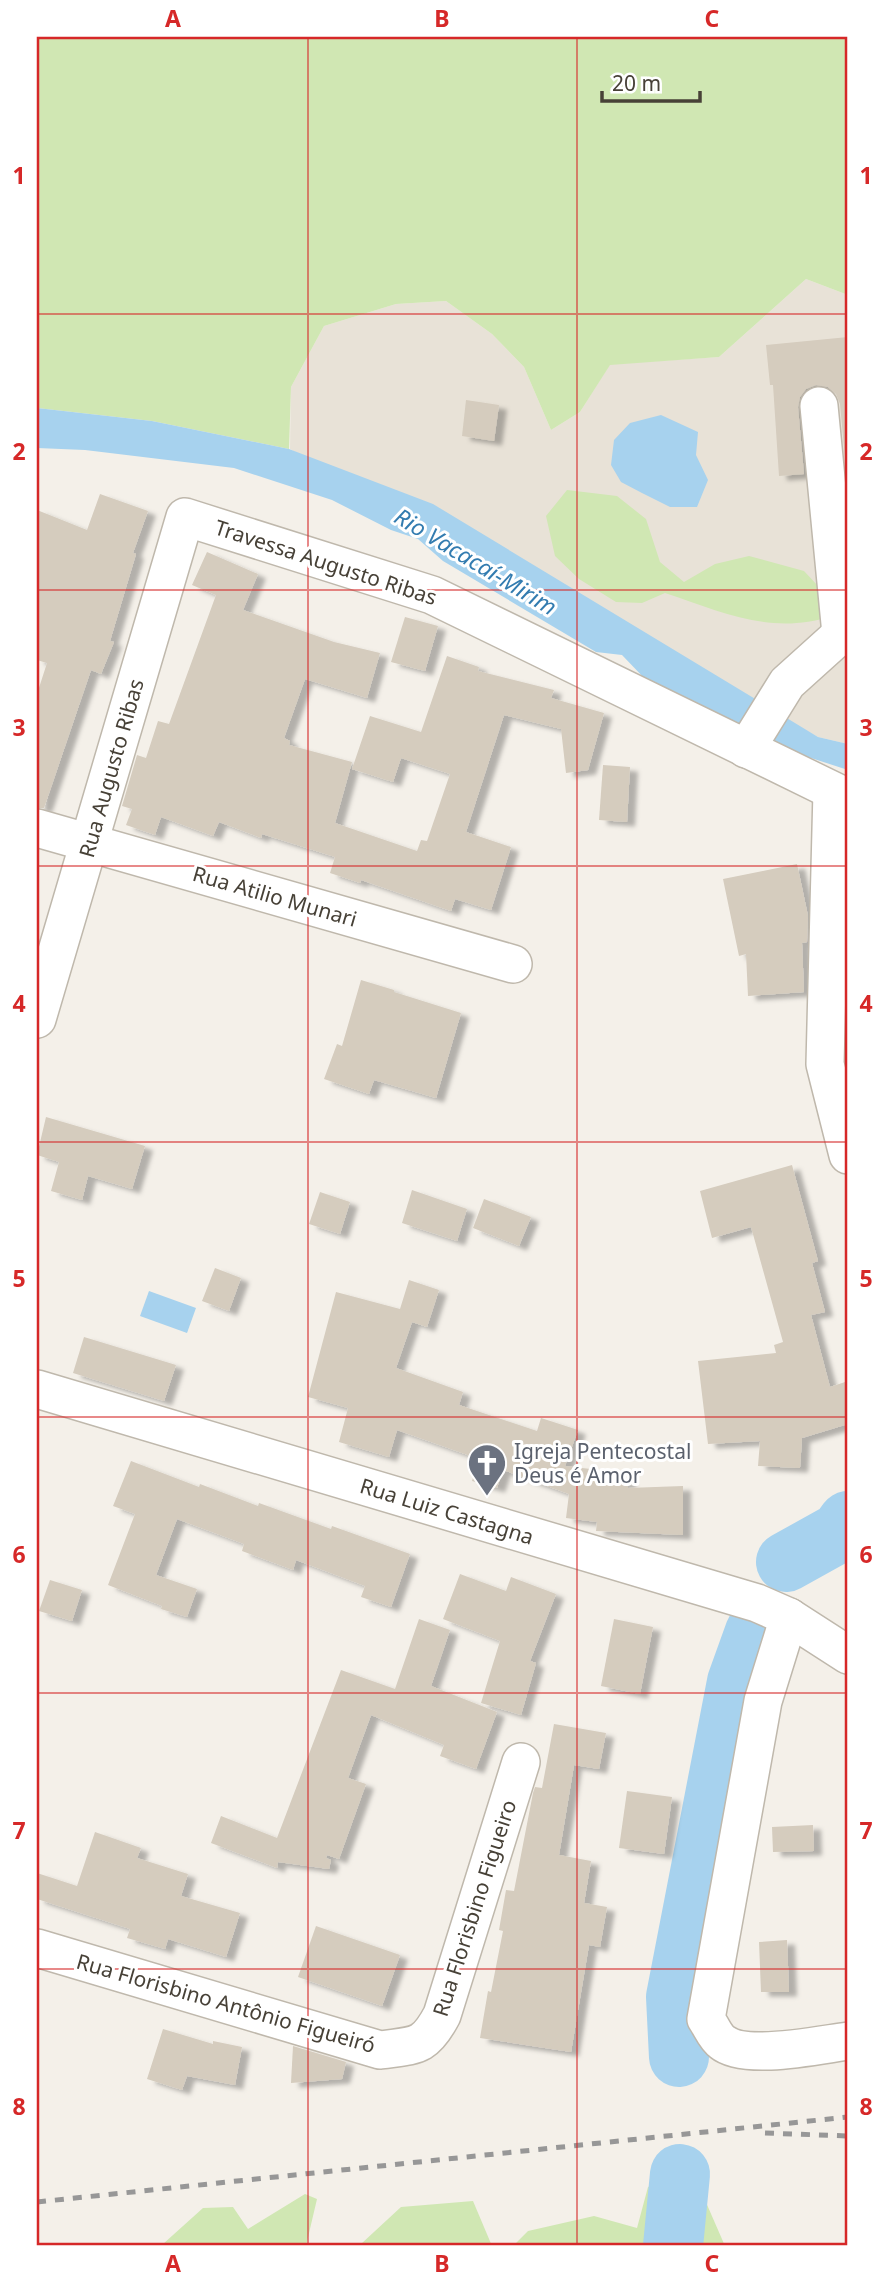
<svg xmlns="http://www.w3.org/2000/svg" width="885" height="2283" font-family="'Noto Sans',sans-serif">
	<defs>
		<filter id="shadow"><feDropShadow dx="8" dy="4.5" stdDeviation="2" flood-color="#0004"/></filter>
	</defs>
	<rect width="100%" height="100%" fill="#f4f0e9"/>
	<polygon fill="#e8e2d7" points="806,279 848,295 848,744 818,737 290,449 291,387 324,326 396,304 446,301 492,334 524,367 551,430 580,412 610,364 719,357"/>
	<g fill="#d0e7b3">
		<polygon points="37,37 848,37 848,295 806,279 719,357 610,365 580,412 551,430 524,367 492,334 446,301 396,304 324,326 291,387 289,449 152,421 37,408"/>
		<path d="M567 490 617 496 646 519 660 562 684 582 715 564 749 556 804 571 834 603 832 616C771 636 722 612 665 593L642 603 616 602 579 579 555 556 546 516Z"/>
		<polygon points="672,2176 698,2184 725,2246 513,2246 528,2231 594,2216 637,2228 648,2187"/>
		<polygon points="305,2194 317,2199 306,2246 154,2246 163,2244 203,2208 233,2207 248,2229"/>
		<polygon points="473,2201 492,2246 345,2246 361,2244 401,2207"/>
	</g>
	<g fill="#a7d2ee">
		<polygon points="37,408 152,421 289,449 433,504 818,737 848,744 848,770 771,745 683,696 646,680 622,655 596,652 443,561 418,539 391,530 332,500 234,468 85,450 37,448"/>
		<polygon points="661,415 698,432 696,455 708,480 697,507 670,507 642,493 621,482 611,465 614,440 630,423"/>
		<polygon points="149,1291 196,1308 187,1333 140,1316"/>
	</g>
	<g fill="none" stroke-linecap="round" stroke-linejoin="round">
		<g stroke="#a7d2ee" stroke-width="60">
			<polyline points="786,1562 840,1532 848,1521"/>
			<polyline points="679,2057 676,1997 737,1682 755,1632"/>
			<polyline points="673,2246 680,2174"/>
		</g>
	</g>
	<g fill="#d5ccbe" filter="url(#shadow)">
		<polygon points="848,337 848,469 846,469 840,404 836,394 828,387 816,385 806,389 800,397 798,407 804,474 779,476 773,385 770,385 766,345"/>
		<polygon points="466,400 499,405 494,441 462,436"/>
		<polygon points="100,494 148,511 133,553 136,554 110,641 114,642 101,674 91,670 44,808 37,808 37,694 47,663 37,660 37,510 87,530"/>
		<polygon points="207,552 258,574 243,610 334,642 380,653 367,698 305,679 284,738 290,741 289,745 352,762 335,823 417,851 421,840 427,841 450,774 401,758 393,782 352,769 370,716 421,732 447,656 479,667 478,671 554,690 551,698 604,713 588,770 566,773 561,729 504,715 466,832 511,847 491,910 455,899 451,911 361,880 360,883 330,873 335,857 262,834 261,838 219,822 213,836 161,817 155,835 126,825 132,809 122,806 137,755 146,758 158,721 169,724 216,595 192,585"/>
		<polygon points="405,617 438,626 425,671 391,662"/>
		<polygon points="603,765 630,767 627,822 599,820"/>
		<polygon points="797,864 808,916 807,942 802,943 804,992 748,996 746,954 739,956 723,879"/>
		<polygon points="361,980 394,990 394,992 461,1013 436,1098 374,1080 369,1094 324,1079 337,1044 342,1046"/>
		<polygon points="46,1117 145,1146 132,1189 88,1176 82,1200 51,1191 59,1162 37,1155"/>
		<polygon points="792,1165 818,1261 812,1263 825,1312 811,1315 830,1387 848,1381 848,1424 802,1438 800,1468 758,1466 760,1441 708,1444 698,1361 776,1353 774,1345 783,1342 751,1227 712,1238 700,1191"/>
		<polygon points="412,1190 467,1209 457,1241 402,1223"/>
		<polygon points="320,1192 350,1202 340,1234 309,1224"/>
		<polygon points="484,1199 531,1217 519,1246 473,1228"/>
		<polygon points="215,1268 241,1278 229,1311 202,1301"/>
		<polygon points="409,1280 439,1290 427,1327 412,1322 396,1368 463,1392 459,1405 537,1431 541,1418 578,1430 565,1466 599,1470 599,1479 628,1480 628,1488 683,1486 683,1535 596,1531 597,1522 566,1518 569,1494 503,1470 497,1488 472,1481 479,1459 397,1430 389,1457 339,1442 348,1408 308,1397 336,1292 400,1309"/>
		<polygon points="84,1337 176,1365 164,1401 73,1373"/>
		<polygon points="131,1461 199,1487 200,1484 258,1506 259,1503 331,1529 332,1526 410,1554 391,1607 361,1597 365,1586 296,1560 293,1570 242,1551 244,1544 177,1519 156,1575 197,1589 187,1617 161,1609 162,1606 108,1585 135,1514 113,1506"/>
		<polygon points="460,1574 506,1591 511,1577 556,1594 530,1661 536,1663 521,1715 481,1703 500,1641 443,1619"/>
		<polygon points="50,1580 82,1590 72,1621 39,1611"/>
		<polygon points="419,1619 450,1630 431,1686 497,1712 476,1769 440,1756 444,1745 371,1715 348,1778 366,1784 339,1859 327,1855 326,1858 331,1860 329,1869 278,1862 277,1868 211,1843 221,1816 277,1838 341,1670 395,1689"/>
		<polygon points="614,1619 653,1627 640,1694 601,1686"/>
		<polygon points="554,1724 606,1733 599,1769 574,1765 559,1855 591,1861 584,1903 607,1907 600,1947 589,1945 571,2052 480,2038 488,1991 491,1992 503,1931 499,1930 506,1890 514,1891 533,1793 535,1787 542,1788"/>
		<polygon points="627,1791 672,1797 664,1854 619,1848"/>
		<polygon points="813,1825 814,1851 773,1852 772,1827"/>
		<polygon points="95,1832 141,1848 137,1858 188,1874 181,1896 240,1913 226,1957 168,1939 165,1949 127,1938 130,1929 37,1899 37,1873 77,1886"/>
		<polygon points="316,1926 400,1955 382,2006 298,1977"/>
		<polygon points="787,1940 789,1992 761,1992 759,1942"/>
		<polygon points="163,2029 213,2044 213,2041 242,2047 235,2085 187,2076 182,2090 147,2079"/>
		<polygon points="293,2046 346,2062 342,2079 291,2083"/>
	</g>
	<g fill="none" stroke-linecap="round" stroke-linejoin="round">
		<g stroke="#bfb8ac" stroke-width="40">
			<g id="minor">
				<polyline points="819,406 841,634"/>
				<polyline points="746,749 787,683 848,628"/>
				<polyline points="832,791 825,1064 848,1155"/>
				<polyline points="37,828 513,964"/>
				<polyline points="37,1019 185,517 432,595 848,798"/>
				<polyline points="37,1389 757,1603 789,1617 848,1655"/>
				<path d="M789 1617 763 1701 706 2019C711 2026 715 2037 722 2042 745 2061 818 2045 848 2041"/>
				<path d="M37 1948 380 2050C415 2045 424 2049 442 2015L521 1762"/>
			</g>
		</g>
		<use href="#minor" stroke="#fff" stroke-width="37"/>
		<g stroke="#979797" stroke-width="5" stroke-dasharray="9 9" stroke-linecap="butt">
			<polyline points="765,2133 848,2136"/>
			<polyline points="37,2202 848,2117"/>
		</g>
	</g>
	<path fill="none" stroke="#d62828" stroke-width="2" stroke-opacity="0.55" d="M308 37V2246M577 37V2246M37 314H848M37 590H848M37 866H848M37 1142H848M37 1417H848M37 1693H848M37 1969H848"/>
	<defs>
		<g id="church-pin" transform="scale(2.0125)"><path d="M0 17L-7.5 6A9.5 9.5 0 1 1 7.5 6Z" fill="#6b7280" stroke="#fff"/><path d="M-1.2-6h2.4v3.5h3.3v2.4h-3.3V6h-2.4V-.1h-3.3v-2.4h3.3Z" fill="#fff"/></g>
	</defs>
	<g fill-rule="evenodd">
		<use href="#church-pin" x="487" y="1463"/>
	</g>
	<g text-anchor="middle" dominant-baseline="central" stroke-width="6" stroke-linejoin="round" paint-order="stroke">
		<g font-size="21" fill="#474137" stroke="#fff">
			<text transform="translate(326 562) rotate(18)">Travessa Augusto Ribas</text>
			<text transform="translate(111 768) rotate(-74)">Rua Augusto Ribas</text>
			<text transform="translate(275 896) rotate(16)">Rua Atilio Munari</text>
			<text transform="translate(447 1511) rotate(17)">Rua Luiz Castagna</text>
			<text transform="translate(474 1908) rotate(-72)">Rua Florisbino Figueiro</text>
			<text transform="translate(226 2003) rotate(16)">Rua Florisbino Antônio Figueiró</text>
		</g>
		<g font-size="21" fill="#5b616d" stroke="#fff" text-anchor="start">
			<text x="514" y="1451">Igreja Pentecostal<tspan x="514" dy="24">Deus é Amor</tspan></text>
		</g>
		<g font-size="23" font-style="italic" fill="#337cb0" stroke="#fff">
			<text transform="translate(476 561) rotate(31)">Rio Vacacaí-Mirim</text>
		</g>
	</g>
	<rect width="885" height="2283" fill="none" stroke="#ffffff" stroke-width="77"/>
	<path d="M602 91v10h98v-10" fill="none" stroke="#474137" stroke-width="3.5"/>
	<text x="612" y="91" font-size="21" fill="#474137" stroke="#ffffff" stroke-width="5" paint-order="stroke">20 m</text>
	<rect x="38" y="38" width="808" height="2206" fill="none" stroke="#d62828" stroke-width="2.5"/>
	<g font-size="23" text-anchor="middle" font-weight="bold" fill="#d62828">
		<text x="173" y="27">A</text>
		<text x="442" y="27">B</text>
		<text x="712" y="27">C</text>
		<text x="19" y="184">1</text>
		<text x="866" y="184">1</text>
		<text x="19" y="460">2</text>
		<text x="866" y="460">2</text>
		<text x="19" y="736">3</text>
		<text x="866" y="736">3</text>
		<text x="19" y="1012">4</text>
		<text x="866" y="1012">4</text>
		<text x="19" y="1287">5</text>
		<text x="866" y="1287">5</text>
		<text x="19" y="1563">6</text>
		<text x="866" y="1563">6</text>
		<text x="19" y="1839">7</text>
		<text x="866" y="1839">7</text>
		<text x="19" y="2115">8</text>
		<text x="866" y="2115">8</text>
		<text x="173" y="2272">A</text>
		<text x="442" y="2272">B</text>
		<text x="712" y="2272">C</text>
	</g>
</svg>
